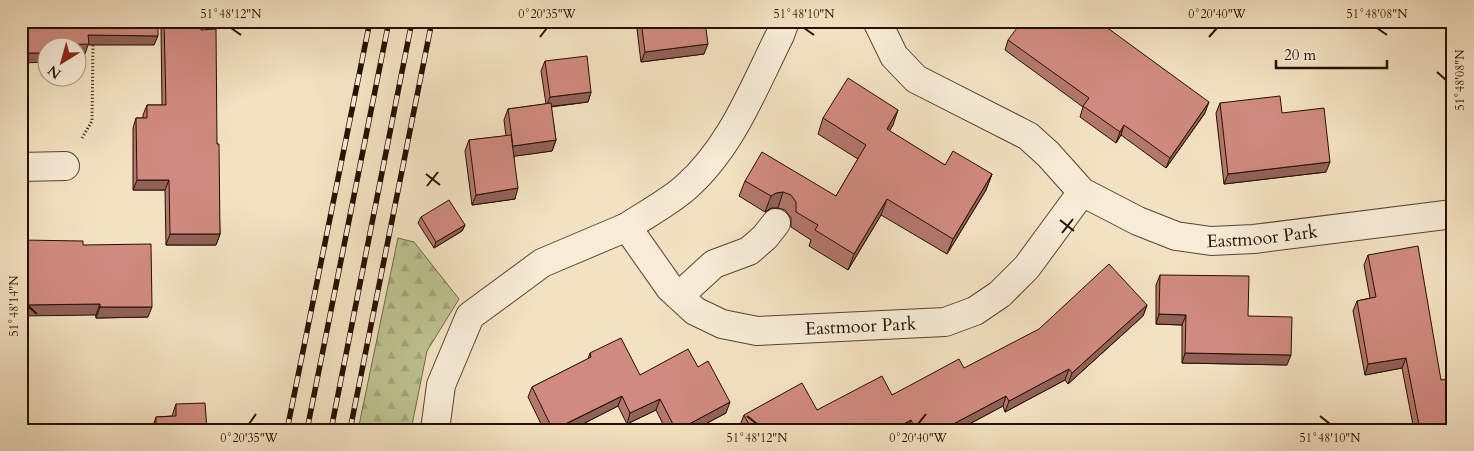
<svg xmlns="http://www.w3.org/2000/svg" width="1474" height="451" font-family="Cardo,serif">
	<defs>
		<pattern id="forest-firs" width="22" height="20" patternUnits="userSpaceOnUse" patternTransform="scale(1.25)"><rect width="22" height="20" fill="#bdc391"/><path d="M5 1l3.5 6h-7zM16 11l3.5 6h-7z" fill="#a2a67b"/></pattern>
	</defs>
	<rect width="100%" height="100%" fill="#f3e2c1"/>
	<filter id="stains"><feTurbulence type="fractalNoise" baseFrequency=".004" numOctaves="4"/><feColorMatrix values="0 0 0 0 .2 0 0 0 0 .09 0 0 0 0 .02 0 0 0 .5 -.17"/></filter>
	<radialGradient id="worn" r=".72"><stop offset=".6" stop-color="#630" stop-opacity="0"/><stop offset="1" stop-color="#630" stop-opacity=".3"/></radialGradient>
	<polygon fill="url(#forest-firs)" stroke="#726a48" points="398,238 414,242 459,299 427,351 411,430 358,430"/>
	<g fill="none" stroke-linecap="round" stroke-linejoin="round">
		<g stroke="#5a4430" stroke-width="30">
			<g id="minor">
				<path id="s1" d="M877 21 894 56 916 79 1028 136 1048 154 1082 192 1138 221 1176 236 1211 241 1254 239 1453 214"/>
				<polyline points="21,167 65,166"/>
				<path d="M627 227C645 215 669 202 685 188 731 148 753 89 780 35L785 21"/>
				<polyline points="679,296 714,264 749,251 765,237 776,223"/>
				<path id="s2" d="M435 430 441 385 470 316 542 263 627 227 670 288 695 311 722 324 757 331 945 322 975 311 1000 294 1027 267 1082 192"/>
			</g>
		</g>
		<polyline stroke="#271000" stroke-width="3" stroke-dasharray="1 2.5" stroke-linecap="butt" points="82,138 92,121 93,42"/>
		<use href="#minor" stroke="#f7ecd7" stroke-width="28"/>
		<g stroke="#271000" stroke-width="5.5">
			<g id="rail">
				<polyline points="287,430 370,21"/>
				<polyline points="307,430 389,21"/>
				<polyline points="331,430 412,21"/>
				<polyline points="350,430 432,21"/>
			</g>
		</g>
		<use href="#rail" stroke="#f7ecd7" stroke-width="4" stroke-dasharray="11" stroke-linecap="butt"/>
	</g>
	<g fill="#b3776d" stroke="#271000">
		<polygon points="163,21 201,21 201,30 217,144 220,234 216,245 166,245 165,190 133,190 133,128 136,118 143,118 143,115 147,105 162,105 161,28"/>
		<polygon points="636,21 705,21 704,54 641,62"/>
		<polygon points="1389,21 1404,21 1396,29"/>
		<polygon points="1008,40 1205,113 1166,168 1121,135 1116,143 1080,117 1083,107 1005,50"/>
		<polygon points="545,61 591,92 588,102 551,107 556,140 552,151 514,156 515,199 472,205 465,151 469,140 506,136 504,120 508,109 546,104 541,71"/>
		<polygon points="1220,103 1282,113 1326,172 1224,184 1216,113"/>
		<polygon points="823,118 893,125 889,131 945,165 992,174 986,190 947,254 881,215 848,270 809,246 811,240 791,227 791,218 785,210 778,208 771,208 765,212 739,196 745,181 836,196 858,159 818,134"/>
		<polygon points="421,217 465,225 462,231 434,248 418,223"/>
		<polygon points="83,245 148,317 96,318"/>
		<polygon points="1368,255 1441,380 1453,430 1414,430 1402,368 1365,375 1353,311 1357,301 1370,298 1364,265"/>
		<polygon points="1160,275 1248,316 1287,365 1182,363 1182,325 1156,324 1156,285"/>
		<polygon points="1147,305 1143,316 1068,384 1065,380 1005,412 1003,406 958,430 743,430 740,425 744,415 817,410 892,395"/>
		<polygon points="590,353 640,375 698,367 726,413 694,430 666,430 656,410 627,424 618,406 571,430 544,430 528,397 532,387 588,359"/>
		<polygon points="176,404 207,430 152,428 156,417 172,416"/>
	</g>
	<g fill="#926159" stroke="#271000">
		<polygon points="1398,21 1404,21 1396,29"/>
		<polygon points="88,35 158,36 154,45 88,45 85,54 78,54 78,48 53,48 54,45"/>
		<polygon points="708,44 704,54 641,62 645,52"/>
		<polygon points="22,53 48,53 48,62 21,63 21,55"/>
		<polygon points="591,92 588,102 546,107 550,97"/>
		<polygon points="1209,102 1205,113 1166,168 1170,158"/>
		<polygon points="898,110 893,125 881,145 887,129"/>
		<polygon points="1124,125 1121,135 1116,143 1120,132"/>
		<polygon points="556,140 552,151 509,157 513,146"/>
		<polygon points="1330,162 1326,172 1224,184 1228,174"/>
		<polygon points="992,174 986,190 947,254 953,239"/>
		<polygon points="137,180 169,180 165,190 133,190"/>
		<polygon points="518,188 515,199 472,205 476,195"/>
		<polygon points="783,192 778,208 771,208 765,212 771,196 776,193"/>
		<polygon points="887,199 881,215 848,270 854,254"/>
		<polygon points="465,225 462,231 434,248 436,242"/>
		<polygon points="170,234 220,234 216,245 166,245"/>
		<polygon points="100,304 96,315 21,316 21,305"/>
		<polygon points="1147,305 1143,316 1068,384 1072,373"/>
		<polygon points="100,307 152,307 148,317 96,318"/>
		<polygon points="1159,314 1186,315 1182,325 1156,324"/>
		<polygon points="1185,353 1291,355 1287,365 1182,363"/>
		<polygon points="1406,358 1402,368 1365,375 1368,364"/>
		<polygon points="1069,369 1065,380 1005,412 1009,401"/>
		<polygon points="622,396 618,406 571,430 554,430"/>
		<polygon points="1006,396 1003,406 958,430 942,430"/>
		<polygon points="660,399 656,410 627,424 630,413"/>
		<polygon points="730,402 726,413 694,430 678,430"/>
		<polygon points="911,420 907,430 892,430"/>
	</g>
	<g fill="#d08a7f" stroke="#271000">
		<polygon points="21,21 158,21 158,36 88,35 89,44 54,45 54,48 48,48 48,53 22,53 22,58 21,58"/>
		<polygon points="164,21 201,21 201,30 216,29 217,144 219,144 220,234 170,234 169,180 137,180 136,118 147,118 147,105 166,105"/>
		<polygon points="641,21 705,21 708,44 645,52"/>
		<polygon points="1022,21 1078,21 1080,23 1081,21 1098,21 1209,102 1170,158 1124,125 1120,132 1083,106 1089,98 1008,40"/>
		<polygon points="587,56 591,92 550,97 545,61"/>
		<polygon points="848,78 898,110 887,129 945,165 953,151 992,174 953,239 887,199 854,254 815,230 818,225 796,212 796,202 791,195 783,192 776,193 771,196 745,181 762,152 836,196 866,145 823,118"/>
		<polygon points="1280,96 1282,113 1324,108 1330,162 1228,174 1220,103"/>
		<polygon points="551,103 556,140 513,146 508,109"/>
		<polygon points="511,135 518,188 476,195 469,140"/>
		<polygon points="449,200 465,225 436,242 421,217"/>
		<polygon points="21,240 83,241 83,245 151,244 152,307 100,307 100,304 21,305"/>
		<polygon points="1418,246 1441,380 1453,378 1453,430 1420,430 1406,358 1368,364 1357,301 1376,297 1368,255"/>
		<polygon points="1109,264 1147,305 1072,373 1069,369 1009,401 1006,396 942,430 916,430 911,420 892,430 752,430 744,415 802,383 817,410 882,376 892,395 959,359 964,368 1039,329"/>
		<polygon points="1160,275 1249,276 1248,316 1292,317 1291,355 1185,353 1186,315 1159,314"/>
		<polygon points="621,338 640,375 688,349 698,367 708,361 730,402 678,430 676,430 660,399 630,413 622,396 553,430 532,387 591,357 590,353"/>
		<polygon points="205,403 207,430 122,430 156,428 156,417 176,416 176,404"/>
	</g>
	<path fill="none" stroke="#271000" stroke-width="2" d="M231 28 241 35M804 28 814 35M1377 28 1387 35M540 37 547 28M1209 37 1217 28M1437 72 1446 80M426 174 440 185M427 186 438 172M1060 220 1074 231M1062 233 1073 219M28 306 37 314M747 416 757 424M1320 416 1330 424M249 424 256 414M918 424 926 414"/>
	<g text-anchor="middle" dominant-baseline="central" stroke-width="4.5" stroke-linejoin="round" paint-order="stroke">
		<g font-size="18" fill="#271000" stroke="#f7ecd7">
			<text stroke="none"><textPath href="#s1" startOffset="465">Eastmoor Park</textPath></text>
			<text stroke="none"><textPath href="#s2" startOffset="580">Eastmoor Park</textPath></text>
		</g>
	</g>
	<rect width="1474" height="451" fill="none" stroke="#f3e2c1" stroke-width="55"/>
	<g transform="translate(62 62) rotate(217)"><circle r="24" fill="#f7ecd7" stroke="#a49481"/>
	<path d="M0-4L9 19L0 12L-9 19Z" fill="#8f2418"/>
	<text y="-8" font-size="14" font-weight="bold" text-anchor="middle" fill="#271000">N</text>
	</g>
	<path d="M1276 60v8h111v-8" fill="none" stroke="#271000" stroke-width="2.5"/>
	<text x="1284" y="60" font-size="15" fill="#271000" stroke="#f7ecd7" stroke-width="4" paint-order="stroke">20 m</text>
	<rect x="28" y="28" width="1418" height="396" fill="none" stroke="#271000" stroke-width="2"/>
	<g font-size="12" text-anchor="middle" fill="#271000">
		<text x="231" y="18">51°48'12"N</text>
		<text x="547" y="18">0°20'35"W</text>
		<text x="804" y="18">51°48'10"N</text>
		<text x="1217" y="18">0°20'40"W</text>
		<text x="1377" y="18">51°48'08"N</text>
		<text transform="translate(1460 80) rotate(-90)" y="4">51°48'08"N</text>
		<text transform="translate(14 306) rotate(-90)" y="4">51°48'14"N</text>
		<text x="249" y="442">0°20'35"W</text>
		<text x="757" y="442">51°48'12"N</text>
		<text x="918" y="442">0°20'40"W</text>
		<text x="1330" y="442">51°48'10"N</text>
	</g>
	<rect width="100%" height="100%" filter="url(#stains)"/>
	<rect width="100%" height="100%" fill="url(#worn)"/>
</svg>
